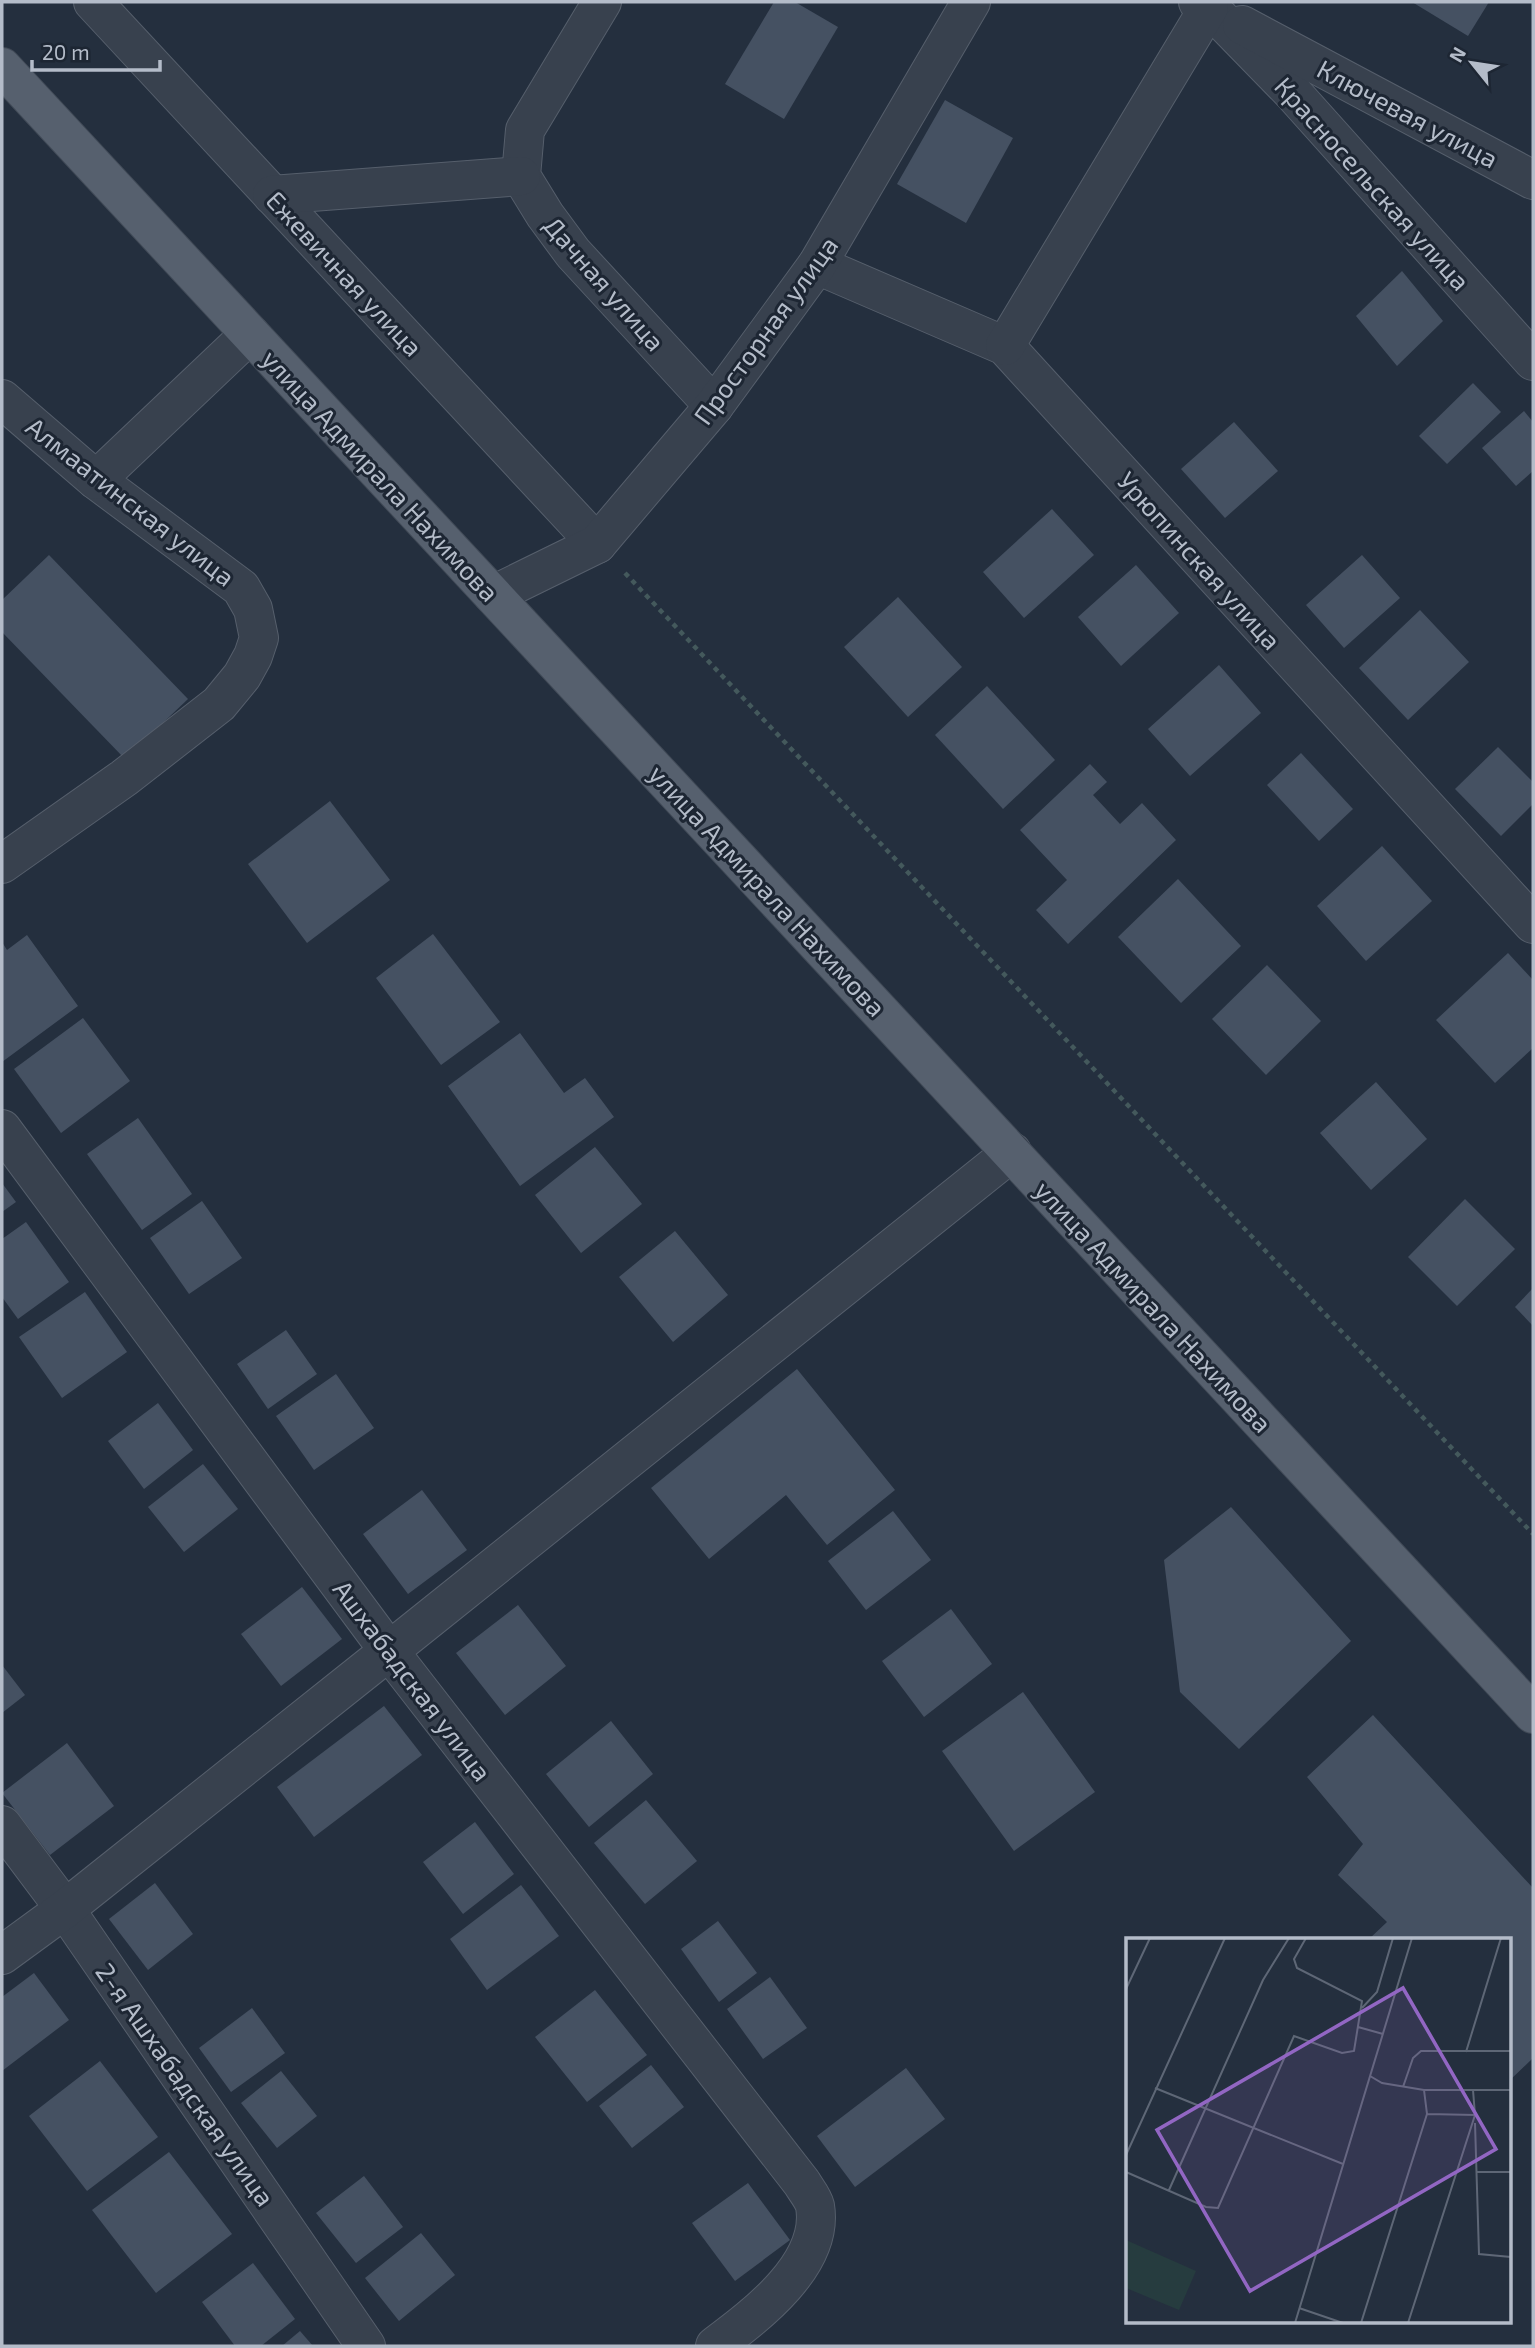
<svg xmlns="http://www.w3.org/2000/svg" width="1535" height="2348" font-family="'Exo 2',sans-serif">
	<rect width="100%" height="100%" fill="#242f3e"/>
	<g fill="#455162">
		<polygon points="774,2 795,2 838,27 784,119 725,84"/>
		<polygon points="1412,2 1489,2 1468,36"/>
		<polygon points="945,100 1013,138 966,223 897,184"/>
		<polygon points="1402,271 1443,321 1397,366 1356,316"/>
		<polygon points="1473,383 1501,412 1447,464 1419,436"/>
		<polygon points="1524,411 1533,422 1533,471 1516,486 1482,448"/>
		<polygon points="1234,422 1278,471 1225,518 1181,469"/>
		<polygon points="1052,509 1094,555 1024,618 983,572"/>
		<polygon points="49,555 188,699 125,759 2,632 2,600"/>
		<polygon points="1362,555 1400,598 1344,648 1306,605"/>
		<polygon points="1136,565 1179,613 1121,666 1078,617"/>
		<polygon points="898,597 962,667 908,717 844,647"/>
		<polygon points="1420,610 1469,662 1408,720 1359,668"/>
		<polygon points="1219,665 1261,713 1190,776 1148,729"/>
		<polygon points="987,686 1055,760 1003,809 935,735"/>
		<polygon points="1498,747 1533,782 1533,804 1501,836 1455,789"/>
		<polygon points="1301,753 1353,809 1319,841 1267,785"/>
		<polygon points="1090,764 1107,782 1093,795 1120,824 1142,803 1176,840 1068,944 1036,910 1067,880 1020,830"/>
		<polygon points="330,801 390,880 307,943 248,864"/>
		<polygon points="1382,846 1432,901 1366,961 1317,906"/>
		<polygon points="1178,879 1241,946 1181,1003 1118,937"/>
		<polygon points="433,934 500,1022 441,1065 376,978"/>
		<polygon points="27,935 78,1006 2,1062 2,942 7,950"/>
		<polygon points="1508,953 1533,980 1533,1048 1495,1083 1436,1020"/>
		<polygon points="1267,965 1321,1021 1266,1075 1212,1019"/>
		<polygon points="83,1018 130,1081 61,1133 14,1069"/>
		<polygon points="520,1033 564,1093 585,1078 614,1117 520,1186 448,1086"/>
		<polygon points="1376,1082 1427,1139 1371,1190 1320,1133"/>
		<polygon points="138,1118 192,1194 142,1230 87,1154"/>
		<polygon points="595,1147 642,1204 581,1253 535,1195"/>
		<polygon points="2,1183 16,1202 2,1212"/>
		<polygon points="1465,1199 1515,1249 1457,1306 1408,1257"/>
		<polygon points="202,1201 242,1258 189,1294 150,1238"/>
		<polygon points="26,1222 69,1282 18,1319 2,1297 2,1239"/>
		<polygon points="675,1231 728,1295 673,1342 619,1277"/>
		<polygon points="1533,1288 1533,1326 1515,1307"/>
		<polygon points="85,1292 127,1352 62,1398 19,1337"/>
		<polygon points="286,1330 317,1374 268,1409 237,1364"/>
		<polygon points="797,1369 895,1490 827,1545 786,1495 709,1559 651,1488"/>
		<polygon points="336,1374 374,1428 314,1470 276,1416"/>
		<polygon points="158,1403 193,1450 144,1489 108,1441"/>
		<polygon points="203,1464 238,1509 184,1552 148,1507"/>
		<polygon points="422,1490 467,1550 408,1594 363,1534"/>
		<polygon points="1231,1507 1351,1641 1239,1749 1180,1692 1164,1560"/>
		<polygon points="893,1511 931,1560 866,1610 828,1561"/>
		<polygon points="302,1587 342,1639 281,1686 241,1634"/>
		<polygon points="518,1605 566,1666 505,1715 456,1653"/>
		<polygon points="951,1609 992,1664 924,1717 882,1661"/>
		<polygon points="2,1665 25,1695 2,1713"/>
		<polygon points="1023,1692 1095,1792 1014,1851 942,1751"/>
		<polygon points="384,1706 422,1755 314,1837 277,1787"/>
		<polygon points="1373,1715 1533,1888 1533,2058 1509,2081 1509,1940 1368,1940 1387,1922 1338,1875 1363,1844 1307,1777"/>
		<polygon points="611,1721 653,1774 589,1827 546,1774"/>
		<polygon points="67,1743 114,1806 50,1855 2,1793"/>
		<polygon points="646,1800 697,1861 645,1904 594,1843"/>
		<polygon points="475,1822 514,1874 463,1914 423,1862"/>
		<polygon points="155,1883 193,1934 148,1970 109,1919"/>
		<polygon points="521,1885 559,1936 487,1990 450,1939"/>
		<polygon points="718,1921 757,1973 719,2002 681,1949"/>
		<polygon points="34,1973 69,2020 2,2071 2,1997"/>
		<polygon points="770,1977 807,2028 763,2059 727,2009"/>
		<polygon points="595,1990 647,2055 587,2102 535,2037"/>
		<polygon points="252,2008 285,2053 231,2092 199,2048"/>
		<polygon points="100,2061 158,2137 87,2191 29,2116"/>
		<polygon points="651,2065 684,2107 632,2148 599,2106"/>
		<polygon points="906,2068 945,2119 855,2187 817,2136"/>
		<polygon points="281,2071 317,2116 277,2148 241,2103"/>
		<polygon points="169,2152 232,2234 156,2293 92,2210"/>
		<polygon points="364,2176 403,2227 356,2263 316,2213"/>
		<polygon points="748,2183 790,2240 735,2281 692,2223"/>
		<polygon points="421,2233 455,2275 399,2321 365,2278"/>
		<polygon points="253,2263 295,2319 261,2346 235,2346 202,2302"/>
		<polygon points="300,2331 313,2346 282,2346"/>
	</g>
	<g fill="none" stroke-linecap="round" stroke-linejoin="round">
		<g stroke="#565f6c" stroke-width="40">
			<g id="minor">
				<polyline points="93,2 597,544"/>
				<polyline points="602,2 525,130 521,176 545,215 573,253 714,406"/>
				<polyline points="1209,7 1292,92 1533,361"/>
				<polyline points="1242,25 1533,180"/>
				<polyline points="272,195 521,176"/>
				<polyline points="817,265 1005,346 1533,924"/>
				<polyline points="1005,346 1209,7 1198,2"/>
				<polyline points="2,399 96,480 241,588 253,609 259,638 253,656 242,676 219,704 124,778 2,864"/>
				<polyline points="96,480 250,334"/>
				<polyline points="493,595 597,544 714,406 817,265 971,2"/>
				<path d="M2 1129 389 1651 802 2183C806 2190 813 2198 815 2206 825 2264 755 2316 715 2346"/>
				<polyline points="2,1825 65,1909 366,2346"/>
				<polyline points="2,1955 65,1909 389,1651 1012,1152"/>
			</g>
		</g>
		<g stroke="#414a57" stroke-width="40">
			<polyline id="major" points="2,67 1533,1714"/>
		</g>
		<polyline stroke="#44595c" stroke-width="4.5" stroke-dasharray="5 5" stroke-linecap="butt" points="625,573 1533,1534"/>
		<use href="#minor" stroke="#38414e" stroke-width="38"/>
		<use href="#major" stroke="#56606e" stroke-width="38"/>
	</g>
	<g text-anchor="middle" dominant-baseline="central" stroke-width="6" stroke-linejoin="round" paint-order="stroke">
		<g font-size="26" fill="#b4bcc9" stroke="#1d2633">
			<text transform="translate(1408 113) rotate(28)">Ключевая улица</text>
			<text transform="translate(1373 183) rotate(48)">Красносельская улица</text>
			<text transform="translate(345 273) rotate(47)">Ежевичная улица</text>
			<text transform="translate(605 283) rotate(49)">Дачная улица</text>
			<text transform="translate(765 330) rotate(-54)">Просторная улица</text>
			<text transform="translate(381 475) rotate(47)">улица Адмирала Нахимова</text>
			<text transform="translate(131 501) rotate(38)">Алмаатинская улица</text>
			<text transform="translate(1200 560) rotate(48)">Урюпинская улица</text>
			<text transform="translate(768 890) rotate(47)">улица Адмирала Нахимова</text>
			<text transform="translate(1154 1306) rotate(47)">улица Адмирала Нахимова</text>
			<text transform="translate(413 1680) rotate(53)">Ашхабадская улица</text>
			<text transform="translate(186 2084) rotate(55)">2-я Ашхабадская улица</text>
		</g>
	</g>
	<g transform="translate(1126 1938)">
		<rect width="385" height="385" fill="#242f3e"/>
		<path d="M0 302 70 333 53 372 0 350Z" fill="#263c3f"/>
		<path fill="none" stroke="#5e6776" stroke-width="2" d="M0 51 24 0M236 70 251 54 267 0M232 89 257 96M340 114 375 0M244 138 256 145 298 152H385M277 149 287 120 295 113H385M29 150 217 226M301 176 349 177 347 152M349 185 353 316 385 319M0 217 99 0M0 234 80 269 92 270 168 98 216 115 228 113 236 63 171 30 168 21 180 0M351 234H385M43 252 137 42 163 0M173 370 217 385M169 385 286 0M235 385 301 176 298 152M282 385 349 177"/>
		<path fill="#9266c3" fill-opacity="0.15" stroke="#9266c3" stroke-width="3.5" d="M277 50 370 211 124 353 31 192Z"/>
		<rect width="385" height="385" fill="none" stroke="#b4bcc9" stroke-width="3.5"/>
	</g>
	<rect width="1535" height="2348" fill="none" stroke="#b4bcc9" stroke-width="7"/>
	<g transform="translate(1472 63) rotate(300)" stroke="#1d2633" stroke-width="5" paint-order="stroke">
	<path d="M0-5L12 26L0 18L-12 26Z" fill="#b4bcc9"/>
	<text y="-10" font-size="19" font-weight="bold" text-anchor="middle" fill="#b4bcc9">N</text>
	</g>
	<path d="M32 60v10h128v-10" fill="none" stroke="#b4bcc9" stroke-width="3.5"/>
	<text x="42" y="60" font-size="21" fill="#b4bcc9" stroke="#1d2633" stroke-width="5" paint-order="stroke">20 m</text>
</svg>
